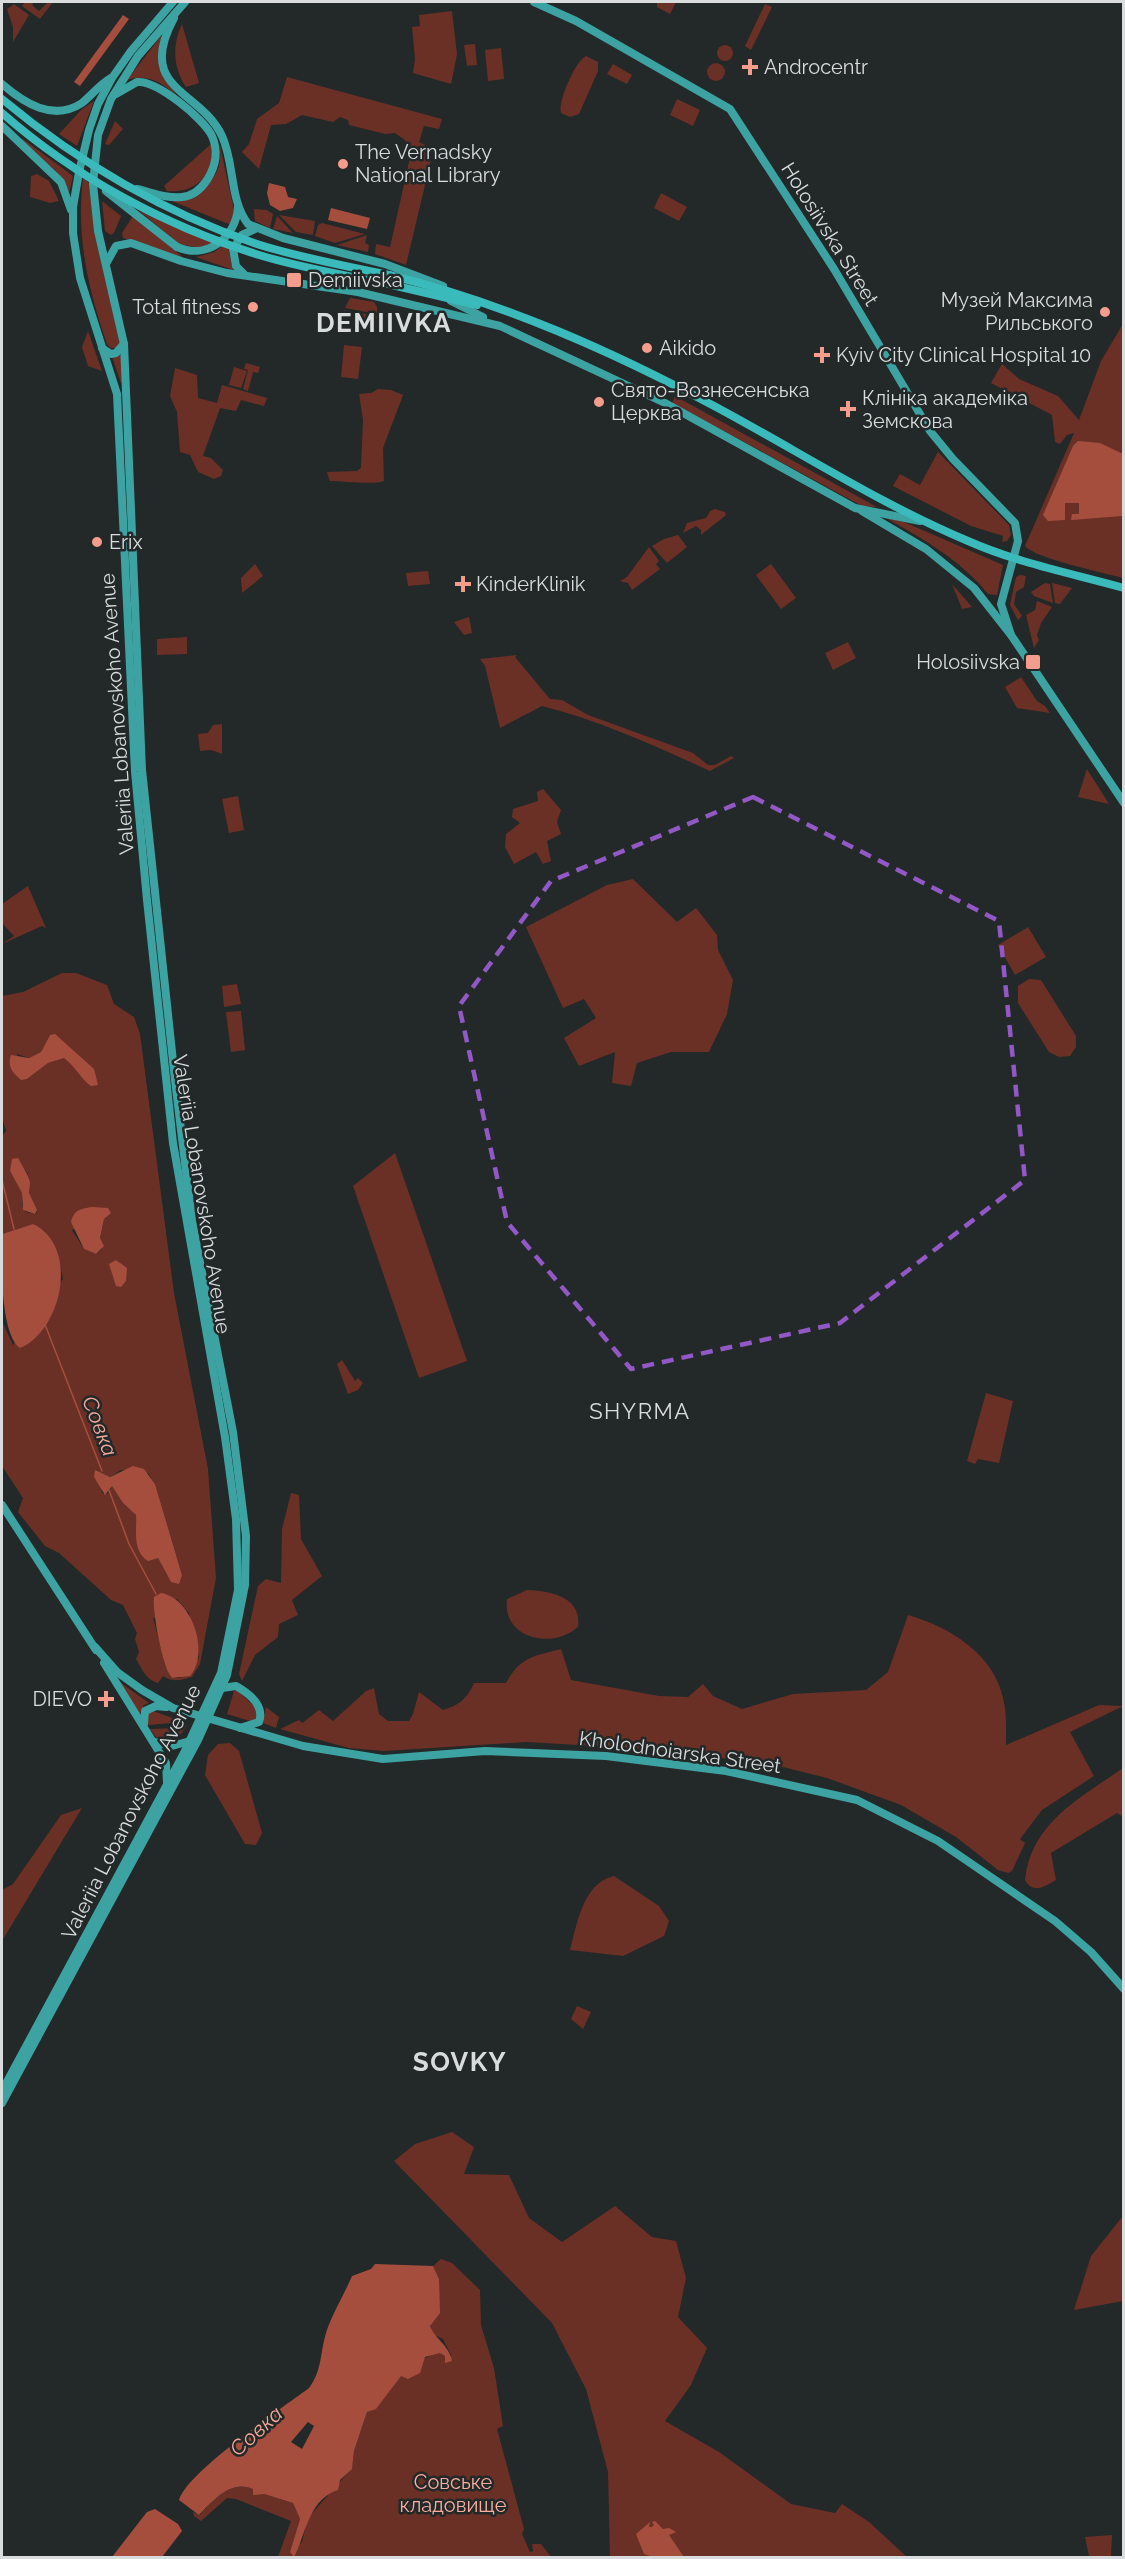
<svg xmlns="http://www.w3.org/2000/svg" width="1125" height="2559" font-family="Raleway,sans-serif">
	<rect width="100%" height="100%" fill="#232828"/>
	<g fill="#6a3026" fill-rule="evenodd">
		<polygon points="25,2 34,2 32,5 39,11 48,2 53,2 40,19 22,6"/>
		<polygon points="657,2 676,2 670,14 657,7"/>
		<polygon points="14,4 29,15 13,42 13,27 7,9"/>
		<polygon points="765,4 772,7 751,50 745,46"/>
		<polygon points="452,11 457,54 451,84 413,73 415,59 412,27 420,26 419,15"/>
		<path d="M182 24 199 83 186 87C173 68 172 45 182 24Z"/>
		<path d="M161 36 160 67 164 79 178 97C162 83 149 73 127 80Z"/>
		<polygon points="475,44 477,65 467,66 464,45"/>
		<circle cx="725" cy="53" r="8"/>
		<polygon points="501,48 504,79 488,81 485,50"/>
		<path d="M586 56 598 62V71L579 114 570 117 561 113C557 102 576 60 586 56Z"/>
		<circle cx="716" cy="72" r="9"/>
		<polygon points="613,64 632,75 627,84 607,74"/>
		<polygon points="287,77 442,119 439,129 424,126 419,142 429,147 431,160 406,265 375,254 376,244 390,247 411,153 405,140 395,133 385,134 349,125 348,120 340,117 333,122 302,115 286,124 271,125 259,169 242,152 249,144 257,119 279,103"/>
		<polygon points="677,99 700,110 693,126 670,115"/>
		<polygon points="94,101 77,146 59,134 82,109"/>
		<polygon points="115,121 123,129 109,145 105,144"/>
		<polygon points="23,139 73,176 69,193 55,170 21,142"/>
		<path d="M219 141 234 210 231 225 172 201C204 189 226 180 219 141Z"/>
		<path d="M211 144C217 173 196 194 167 191L164 186Z"/>
		<polygon points="37,174 49,181 59,201 50,203 30,197 31,176"/>
		<path d="M83 178 89 183 95 235 119 337 120 344 116 348H111L107 344C88 289 76 237 83 178Z"/>
		<polygon points="661,193 687,207 679,221 654,208"/>
		<polygon points="102,201 121,216 114,233 111,235 105,231"/>
		<polygon points="137,209 153,218 155,214 216,242 200,248 179,244"/>
		<polygon points="254,209 267,210 273,214 270,228 255,221"/>
		<polygon points="279,215 315,221 313,235 296,232"/>
		<polygon points="133,216 185,259 123,238 122,233"/>
		<polygon points="277,216 293,233 273,229"/>
		<polygon points="322,223 365,234 335,243 315,236 318,225"/>
		<polygon points="367,235 365,243 369,245 368,252 337,245"/>
		<polygon points="224,245 228,247 233,270 196,257 214,252"/>
		<polygon points="350,298 374,302 377,307 377,314 345,308"/>
		<polygon points="344,310 377,316 376,321 342,317"/>
		<path d="M1123 324V578C1105 573 1034 558 1025 546L1074 433 1067 435 1060 444 1055 442 1052 415 991 383 1002 364 1019 379 1058 396 1079 420 1101 361Z"/>
		<polygon points="88,331 102,371 88,366 82,347"/>
		<polygon points="344,345 362,347 358,379 341,377"/>
		<polygon points="121,355 122,382 121,383 112,357"/>
		<polygon points="246,363 260,367 258,373 253,372 248,391 243,389 248,370 244,369"/>
		<polygon points="234,367 247,371 241,388 229,385"/>
		<polygon points="175,368 197,375 198,398 217,403 222,385 267,398 264,406 241,400 236,411 220,408 203,456 211,458 223,470 221,476 214,479 198,472 190,455 180,452 177,412 170,396"/>
		<path d="M378 389 391 390 403 395 383 448 384 481C374 485 343 481 330 481L327 472 357 471 361 468 363 420 359 394 371 393Z"/>
		<polygon points="675,396 877,507 862,506 672,403"/>
		<polygon points="938,452 1009,525 1011,535 1007,541 1002,542 1003,536 971,526 893,486 900,474 920,485"/>
		<polygon points="715,509 725,512 726,515 701,535 701,530 696,526 683,533 687,523 706,518 710,511"/>
		<path d="M886 518 904 522 1003 565 997 595 988 594C961 560 923 539 886 518Z"/>
		<polygon points="678,535 687,547 667,563 652,546 664,539"/>
		<polygon points="649,547 659,561 656,564 660,569 632,590 628,583 620,581 627,577"/>
		<polygon points="255,564 263,576 242,593 241,578"/>
		<polygon points="771,564 796,598 781,609 756,575"/>
		<polygon points="428,571 430,584 408,586 406,573"/>
		<polygon points="1020,575 1026,576 1024,587 1016,592 1014,604 1022,616 1018,620 1010,605 1016,577"/>
		<polygon points="1045,583 1050,584 1053,603 1034,596 1031,592"/>
		<polygon points="1052,583 1072,588 1060,604 1055,603"/>
		<polygon points="952,584 972,607 962,609"/>
		<polygon points="1037,601 1052,607 1041,623 1037,635 1039,640 1034,648 1026,615 1035,610"/>
		<polygon points="469,617 472,633 464,635 454,622"/>
		<polygon points="187,637 187,654 157,655 157,639"/>
		<polygon points="848,642 856,658 833,670 825,653"/>
		<path d="M517 655 515 657 550 699 562 700 588 715 693 753 708 765H715L731 756 734 758 710 771C655 746 601 721 542 706L500 728 485 666 480 659Z"/>
		<polygon points="1021,677 1037,701 1045,706 1050,713 1017,708 1005,687"/>
		<polygon points="222,724 222,754 211,750 200,751 198,734 208,733 213,725"/>
		<polygon points="1087,769 1109,804 1078,797"/>
		<polygon points="543,789 561,810 557,822 561,834 547,841 551,861 543,864 536,852 514,864 505,847 506,834 520,823 512,817 513,809 538,801 537,792"/>
		<polygon points="238,796 244,830 229,833 222,799"/>
		<polygon points="633,879 677,922 696,908 717,935 718,950 733,980 727,1014 709,1052 671,1052 637,1063 631,1086 612,1083 615,1052 579,1066 564,1038 596,1018 584,999 563,1008 526,927 607,885"/>
		<polygon points="28,886 46,928 42,926 2,944 14,936 2,923 2,904"/>
		<polygon points="1028,927 1046,957 1015,975 998,945"/>
		<path d="M62 973H76L107 985 114 1004 134 1017 140 1034 174 1293 208 1469 216 1578 200 1664 192 1677C181 1680 173 1683 163 1676L158 1683C146 1680 142 1669 136 1659L139 1652 135 1639 137 1633 123 1605 111 1600 59 1553 45 1546 18 1512 23 1498 2 1466V1321L13 1345 63 1279C58 1252 53 1242 33 1224L2 1234V1136L6 1131 2 1117V996L23 992ZM50 1035 93 1069H78L64 1058 48 1063 27 1079 17 1054 29 1058 41 1052ZM22 1166 28 1174V1193L37 1213 35 1214 26 1212 22 1206V1193L10 1171ZM108 1217 104 1219 100 1238 102 1249 96 1254 84 1249 72 1230ZM116 1260 121 1265 126 1281 123 1283 115 1282ZM121 1470 148 1473 155 1484 182 1575 171 1582 158 1558H144C135 1543 137 1532 136 1515L123 1503 112 1486 107 1494 102 1493 101 1484 94 1477 104 1474 110 1477ZM177 1599 189 1613 199 1658 180 1678H172C165 1673 158 1632 153 1619Z"/>
		<polygon points="1029,979 1041,980 1076,1036 1076,1047 1070,1056 1059,1057 1049,1052 1018,1003 1018,986"/>
		<polygon points="237,984 241,1004 224,1007 222,986"/>
		<polygon points="241,1011 245,1050 231,1052 226,1012"/>
		<polygon points="395,1153 467,1361 419,1378 353,1186"/>
		<polygon points="342,1360 355,1381 358,1378 363,1383 358,1390 348,1394 337,1364"/>
		<polygon points="986,1393 1013,1401 999,1463 978,1459 975,1464 967,1461"/>
		<polygon points="291,1493 299,1495 301,1539 322,1576 292,1600 298,1615 279,1624 278,1637 255,1655 242,1681 239,1674 258,1586 266,1579 281,1583 282,1529"/>
		<path d="M527 1590C551 1591 582 1597 578 1627 552 1650 502 1639 507 1599Z"/>
		<path d="M908 1615C948 1626 994 1654 1003 1698 1007 1713 1006 1730 1006 1745L1099 1705 1123 1706 1070 1732 1094 1776 1042 1810 1020 1839 1025 1843 1012 1871 1008 1873 998 1870 956 1837 901 1805 827 1778 771 1764 649 1749 526 1742 384 1751 349 1748 280 1729 299 1720 302 1723 319 1710 333 1721 366 1691 374 1688 379 1714 388 1721H409L413 1714 419 1692 443 1710C458 1706 468 1698 474 1683H506C520 1657 534 1656 561 1649L571 1680 659 1696 688 1697 703 1684 713 1696 742 1709 793 1694 866 1690 888 1672Z"/>
		<polygon points="114,1678 149,1703 144,1705 139,1715"/>
		<polygon points="237,1690 258,1710 257,1720 250,1721 227,1714 234,1691"/>
		<polygon points="266,1707 279,1717 276,1728 263,1723"/>
		<polygon points="153,1711 184,1722 148,1725 147,1714"/>
		<polygon points="187,1725 175,1743 159,1741 150,1729 179,1728"/>
		<polygon points="230,1743 239,1751 262,1833 256,1845 245,1844 205,1775 208,1755 218,1744"/>
		<path d="M1123 1768V1817L1117 1813 1051 1853 1056 1880C1044 1887 1033 1894 1025 1880 1031 1822 1081 1798 1123 1768Z"/>
		<polygon points="82,1808 2,1941 2,1890 13,1884 61,1815"/>
		<path d="M614 1876 659 1906 669 1921 664 1936 623 1956 570 1950C577 1924 583 1883 614 1876Z"/>
		<polygon points="577,2006 591,2012 583,2029 571,2019"/>
		<polygon points="452,2132 474,2147 464,2174 509,2175 529,2218 562,2242 615,2206 652,2237 676,2241 686,2278 678,2317 707,2348 691,2385 665,2421 719,2452 791,2504 835,2513 842,2504 869,2522 907,2557 610,2557 608,2472 586,2389 552,2323 394,2161 415,2144"/>
		<polygon points="1123,2216 1123,2301 1074,2310 1091,2256"/>
		<path d="M441 2259 452 2263 480 2290 481 2325 494 2368 503 2426 497 2429 524 2529 522 2534 530 2552 533 2551 532 2544H541L551 2557H278L291 2521 236 2499 227 2498 201 2521 194 2516 193 2512 200 2515C213 2500 230 2479 253 2489V2494H264L293 2503 300 2519 290 2552 302 2542 308 2518 352 2468 354 2451 367 2412C379 2408 384 2395 392 2385 405 2370 421 2358 440 2352L445 2356 451 2355 443 2339 433 2334 430 2325 439 2279 433 2266Z"/>
		<polygon points="1112,2535 1111,2557 1086,2557 1089,2556 1085,2537"/>
	</g>
	<g fill="#a64e3e" fill-rule="evenodd">
		<polygon points="123,15 129,19 80,86 74,82"/>
		<polygon points="269,183 285,187 288,197 297,199 293,208 280,211 270,205 267,193"/>
		<polygon points="331,208 370,218 367,229 328,220"/>
		<polygon points="1078,441 1100,443 1123,454 1123,516 1071,520 1072,514 1079,514 1079,503 1065,503 1065,520 1048,521 1043,515 1073,446"/>
		<path d="M55 1034 94 1069 98 1085 91 1086C80 1078 77 1068 64 1058L48 1063 27 1079 21 1080C12 1072 7 1066 11 1055L29 1058 41 1052 50 1035Z"/>
		<polygon points="18,1158 27,1174 30,1182 29,1193 37,1210 35,1214 23,1210 22,1193 10,1171 12,1159"/>
		<path d="M92 1207 108 1208 111 1213 104 1219 100 1238 104 1246 96 1254 84 1249 71 1222C74 1210 80 1209 92 1207Z"/>
		<path d="M33 1224C80 1247 62 1330 20 1348 0 1335 1 1260 2 1234Z"/>
		<polygon points="116,1260 127,1268 126,1281 121,1287 116,1286 109,1264"/>
		<path d="M133 1466 144 1469 155 1484 182 1575 179 1584 171 1582 158 1558 148 1561C132 1551 137 1531 136 1515L123 1503 112 1486 105 1495 94 1477 95 1470 110 1477Z"/>
		<path d="M161 1593C192 1598 210 1653 190 1676L172 1678C163 1671 152 1611 154 1597Z"/>
		<path d="M375 2264 433 2266 439 2279 440 2313 430 2326C435 2339 449 2345 452 2361L445 2363V2356L440 2353 425 2357 420 2373 408 2379 401 2376 376 2409 367 2412 354 2451 352 2469 340 2480 338 2490C309 2499 306 2534 294 2557L290 2552 300 2519 293 2503 264 2494 253 2495V2489C230 2479 213 2501 199 2515L179 2500C187 2472 281 2409 309 2388 322 2371 320 2353 326 2333 332 2314 344 2295 352 2276L371 2269ZM308 2422 314 2426 302 2449 291 2442Z"/>
		<polygon points="155,2509 178,2524 182,2531 162,2557 112,2557 147,2512"/>
		<polygon points="655,2521 663,2529 669,2528 676,2532 669,2535 684,2557 653,2557 644,2554 636,2534 650,2522 649,2527 652,2527 654,2525 652,2522"/>
	</g>
	<g fill="none" stroke-linecap="round" stroke-linejoin="round">
		<g stroke="#a64e3e" stroke-width="1.5">
			<polyline points="2,1180 14,1229"/>
			<polyline points="44,1322 102,1471"/>
			<polyline points="109,1490 129,1544 156,1594"/>
		</g>
		<g stroke="#3da2a2" stroke-width="8">
			<polyline points="534,2 576,21 730,109 834,269 930,431 953,459 1015,523 1018,541 1001,604 1011,635"/>
			<path d="M174 18C135 90 200 89 222 136 235 164 229 199 248 224L283 238 385 264 443 286"/>
			<path d="M2 84C24 103 53 122 82 103 92 95 99 85 111 78"/>
			<path d="M116 94 137 82C157 80 204 119 212 136 219 152 216 166 207 180 201 189 193 196 182 197 166 199 151 192 137 189"/>
			<polyline points="2,126 61,182 71,210"/>
			<path d="M177 247C207 260 236 238 238 207"/>
			<polyline points="107,262 116,246 131,243 181,261 227,273 358,292 500,326 665,403 855,508 920,521"/>
			<polyline points="244,274 236,266 233,249 242,235 255,229"/>
			<polyline points="451,301 483,317"/>
			<polyline points="102,348 111,354 116,353 124,344"/>
			<polyline points="862,511 926,549 974,588 1011,635 1124,803"/>
			<polyline points="2,1505 96,1650"/>
			<polyline points="95,1647 117,1672 142,1690 173,1708 303,1746 383,1759 485,1751 606,1756 726,1771 857,1800 938,1841 1055,1921 1091,1952 1124,1989"/>
			<polyline points="104,1663 166,1763 167,1783"/>
			<path d="M222 1688 236 1686C250 1694 265 1706 259 1722L240 1728"/>
			<polyline points="144,1724 145,1711 156,1706 166,1707"/>
			<polyline points="154,1742 172,1746 190,1741"/>
			<polyline points="2,2091 184,1753 221,1673 238,1590 236,1519 225,1437 173,1143 147,900 135,772 117,394 80,278 73,233 73,207 79,172 89,130 98,104 112,78 131,51 173,2"/>
			<polyline points="2,2103 198,1740 227,1675 245,1585 246,1536 233,1432 192,1221 175,1080 142,770 124,344 98,231 93,184 98,135 111,99 138,56 185,2"/>
		</g>
		<g stroke="#3ababa" stroke-width="8">
			<path d="M389 275C504 303 612 351 716 407 800 452 880 504 968 541 1018 563 1070 573 1124 588"/>
			<polyline points="388,284 477,305"/>
		</g>
		<polyline stroke="#3da2a2" stroke-width="8" points="106,191 177,247"/>
		<g stroke="#3ababa" stroke-width="8">
			<path d="M2 99C79 163 164 213 260 245 302 258 346 266 389 275"/>
			<path d="M2 113C75 177 165 226 259 255 301 268 345 275 388 284"/>
		</g>
	</g>
	<path fill="none" stroke="#9258c6" stroke-width="4.5" stroke-dasharray="12 8" stroke-linejoin="round" d="M753 797 999 921 1025 1180 840 1323 631 1369 507 1222 459 1006 551 881Z"/>
	<g fill="#f49d8c" stroke="#232828" stroke-width="2">
		<path d="M747 58h6v6h6v6h-6v6h-6v-6h-6v-6h6z"/>
		<circle cx="343" cy="164" r="6"/>
		<rect x="286" y="272" width="16" height="16" rx="3"/>
		<circle cx="253" cy="307" r="6"/>
		<circle cx="1105" cy="312" r="6"/>
		<circle cx="647" cy="348" r="6"/>
		<path d="M819 346h6v6h6v6h-6v6h-6v-6h-6v-6h6z"/>
		<circle cx="599" cy="402" r="6"/>
		<path d="M845 400h6v6h6v6h-6v6h-6v-6h-6v-6h6z"/>
		<circle cx="97" cy="542" r="6"/>
		<path d="M460 575h6v6h6v6h-6v6h-6v-6h-6v-6h6z"/>
		<rect x="1025" y="654" width="16" height="16" rx="3"/>
		<path d="M103 1690h6v6h6v6h-6v6h-6v-6h-6v-6h6z"/>
	</g>
	<g text-anchor="middle" dominant-baseline="central" stroke-width="5" stroke-linejoin="round" paint-order="stroke">
		<g font-size="20" fill="#d9dcdc" stroke="#232828" text-anchor="start">
			<text x="764" y="67">Androcentr</text>
			<text x="355" y="152">The Vernadsky<tspan x="355" dy="23">National Library</tspan></text>
			<text x="308" y="280">Demiivska</text>
			<text x="1093" y="300" text-anchor="end">Музей Максима<tspan x="1093" dy="23">Рильського</tspan></text>
			<text x="241" y="307" text-anchor="end">Total fitness</text>
			<text x="659" y="348">Aikido</text>
			<text x="836" y="355">Kyiv City Clinical Hospital 10</text>
			<text x="611" y="390">Свято-Вознесенська<tspan x="611" dy="23">Церква</tspan></text>
			<text x="862" y="398">Клініка академіка<tspan x="862" dy="23">Земскова</tspan></text>
			<text x="109" y="542">Erix</text>
			<text x="476" y="584">KinderKlinik</text>
			<text x="1020" y="662" text-anchor="end">Holosiivska</text>
			<text x="92" y="1699" text-anchor="end">DIEVO</text>
		</g>
		<g font-size="20" fill="#d9dcdc" stroke="#232828">
			<text transform="translate(830 234) rotate(58)">Holosiivska Street</text>
			<text transform="translate(117 714) rotate(-94)">Valeriia Lobanovskoho Avenue</text>
			<text transform="translate(202 1194) rotate(81)">Valeriia Lobanovskoho Avenue</text>
			<text transform="translate(680 1752) rotate(8)">Kholodnoiarska Street</text>
			<text transform="translate(131 1812) rotate(-63)">Valeriia Lobanovskoho Avenue</text>
		</g>
		<g font-size="20" fill="#f9ae9f" stroke="#232828">
			<text x="453" y="2482">Совське<tspan x="453" dy="23">кладовище</tspan></text>
		</g>
		<g font-size="21" font-style="italic" fill="#f3a99a" stroke="#232828">
			<text transform="translate(100 1426) rotate(69)">Совка</text>
			<text transform="translate(256 2431) rotate(-42)">Совка</text>
		</g>
		<g font-size="22" letter-spacing="1.5" fill="#d9dcdc" stroke="#232828">
			<text x="640" y="1411">SHYRMA</text>
		</g>
		<g font-size="26" font-weight="bold" letter-spacing="1.5" fill="#d9dcdc" stroke="#232828">
			<text x="384" y="323">DEMIIVKA</text>
			<text x="460" y="2062">SOVKY</text>
		</g>
	</g>
	<rect width="1125" height="2559" fill="none" stroke="#d9dcdc" stroke-width="6"/>
</svg>
